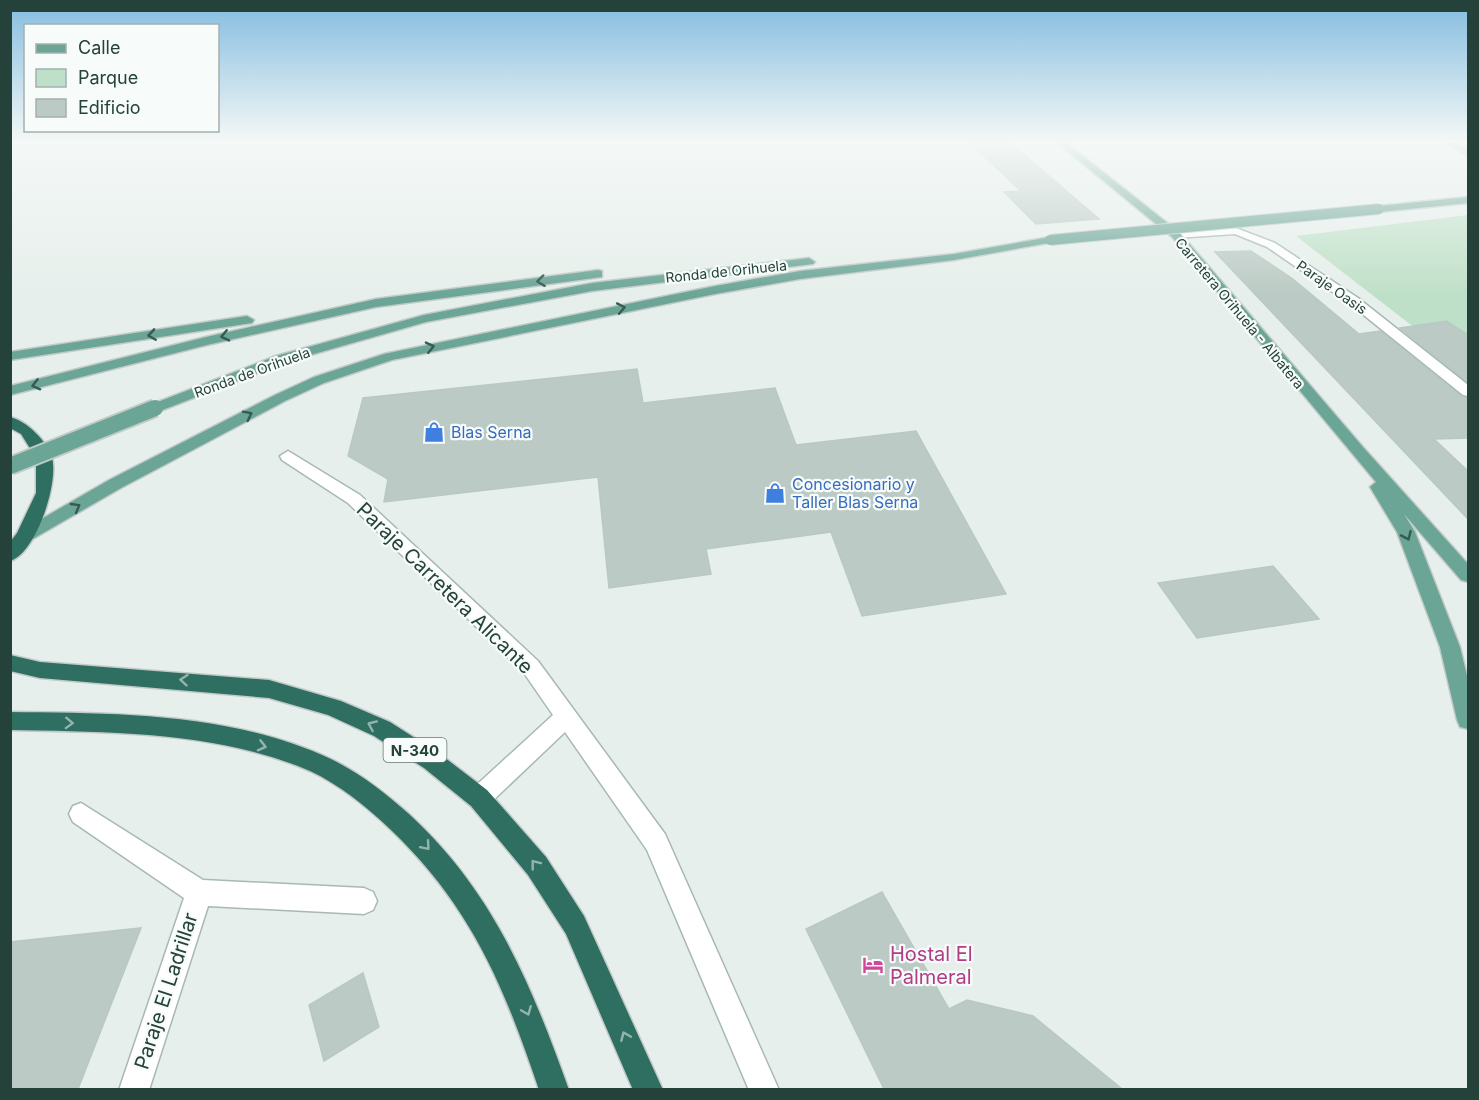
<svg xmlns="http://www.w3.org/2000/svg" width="1479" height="1100" font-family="Inter,sans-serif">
	<rect width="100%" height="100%" fill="#e6efeb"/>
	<polygon fill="#bfe0c8" points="1468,215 1468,369 1296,236"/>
	<g fill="#bbcac4" stroke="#b8c9c2" stroke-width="1.5">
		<polygon points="968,141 1008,141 1099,219 1036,224 1004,192 1021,191"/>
		<polygon points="1251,251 1293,279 1359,334 1380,331 1462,397 1468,398 1468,438 1434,439 1468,471 1468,519 1215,252"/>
		<polygon points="1446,321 1468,335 1468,383 1400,328"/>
		<polygon points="637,369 643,403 775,388 796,445 916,431 1006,594 862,616 831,532 706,549 711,574 609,588 598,477 384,502 388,479 348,456 363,398"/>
		<polygon points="1273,566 1319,619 1197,638 1158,583"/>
		<polygon points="882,892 949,1009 967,1000 1033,1016 1122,1089 884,1089 806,929"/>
		<polygon points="141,928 78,1089 10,1089 10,942"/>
		<polygon points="363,973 379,1027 324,1061 309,1005"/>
	</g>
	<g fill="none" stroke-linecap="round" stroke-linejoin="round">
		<g stroke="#a8b8b2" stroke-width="3">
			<g id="minor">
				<polygon points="1236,228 1275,243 1358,298 1468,385 1468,396 1463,395 1350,304 1267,247 1235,234 1176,238 1170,235 1176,232"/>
				<polygon points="288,451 360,495 538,661 665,834 779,1090 749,1090 647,850 565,732 487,806 479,809 471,806 467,798 471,790 553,715 524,673 348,503 282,460 280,456"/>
				<polygon points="81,803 203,880 364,888 373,892 377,901 373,910 364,914 208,906 149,1090 119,1090 184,898 73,822 69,814 73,806"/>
			</g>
		</g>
		<g stroke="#c2cac8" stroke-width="3">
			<g id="major">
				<polygon points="1055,141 1064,141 1180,233 1362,446 1468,564 1468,582 1461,580 1404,514 1415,532 1460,647 1468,680 1468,729 1460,727 1457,720 1440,647 1397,532 1370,487 1376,482 1172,237"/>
				<polygon points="1443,141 1454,141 1468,149 1468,156"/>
				<polygon points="1468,197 1468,203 1379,212 1374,209 1379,206"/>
				<polygon points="1050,237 1054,238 1054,242 954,260 800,279 715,294 392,360 324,383 285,401 121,488 31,540 25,542 19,540 16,536 19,532 109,480 275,395 314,377 384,354 715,286 800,271 954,254"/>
				<polygon points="809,258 815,262 813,264 592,291 426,322 286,362 160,411 150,411 148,408 150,405 276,356 424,315 592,283"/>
				<polygon points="598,270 602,271 602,277 376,307 207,345 10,395 10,386 206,337 376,299"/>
				<polygon points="247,316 254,320 252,323 10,360 10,352"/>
			</g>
		</g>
		<g stroke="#c2cac8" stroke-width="3">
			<g id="highway">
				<path d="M10 417C27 421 47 441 52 458 59 482 36 554 10 561V542L17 533 36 493V458L21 434 10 428Z"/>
				<polygon points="10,655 40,662 269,680 341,701 390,722 440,754 487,790 546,857 584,916 663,1090 633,1090 566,934 528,875 471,806 424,768 374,736 328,715 269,698 40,678 10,671"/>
				<path d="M10 712C118 713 232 713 331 759 360 773 385 793 409 814 493 891 531 984 569 1090H539C504 986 471 906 390 829 367 807 340 785 310 771 217 731 110 732 10 730Z"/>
			</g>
		</g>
		<use href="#minor" fill="#fff" fill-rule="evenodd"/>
		<use href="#major" fill="#6aa596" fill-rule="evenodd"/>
		<use href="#highway" fill="#2f6f62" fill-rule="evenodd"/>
		<g stroke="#c2cac8" stroke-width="12" stroke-linecap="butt">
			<polyline id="major-bridge-far1" points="1050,240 1379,209"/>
		</g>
		<g stroke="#c2cac8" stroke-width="20" stroke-linecap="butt">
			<polyline id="major-bridge" points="10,466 155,408"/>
		</g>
		<use href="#major-bridge-far1" stroke="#6aa596" stroke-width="10"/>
		<use href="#major-bridge" stroke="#6aa596" stroke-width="16"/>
	</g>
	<defs><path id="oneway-chevron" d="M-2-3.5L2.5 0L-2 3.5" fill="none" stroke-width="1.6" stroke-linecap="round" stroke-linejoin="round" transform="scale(1.5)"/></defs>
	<g stroke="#365b51">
		<use href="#oneway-chevron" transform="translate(541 281) rotate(173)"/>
		<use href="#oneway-chevron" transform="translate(621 308) rotate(-11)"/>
		<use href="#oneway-chevron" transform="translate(152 335) rotate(171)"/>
		<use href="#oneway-chevron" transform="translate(225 336) rotate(167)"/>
		<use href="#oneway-chevron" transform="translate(430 347) rotate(-13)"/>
		<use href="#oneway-chevron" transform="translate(36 385) rotate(166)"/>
		<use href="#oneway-chevron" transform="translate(248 415) rotate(-27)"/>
		<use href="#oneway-chevron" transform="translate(76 507) rotate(-30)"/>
		<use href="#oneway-chevron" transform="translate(1407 536) rotate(66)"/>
	</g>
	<g stroke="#93b5ae">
		<use href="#oneway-chevron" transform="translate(184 680) rotate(-175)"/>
		<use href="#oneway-chevron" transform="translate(69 723) rotate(2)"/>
		<use href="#oneway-chevron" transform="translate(372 725) rotate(-156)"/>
		<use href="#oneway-chevron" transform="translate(262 746) rotate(14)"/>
		<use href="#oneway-chevron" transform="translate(426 846) rotate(49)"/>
		<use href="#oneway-chevron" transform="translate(535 864) rotate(-128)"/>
		<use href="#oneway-chevron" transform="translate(527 1011) rotate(68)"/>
		<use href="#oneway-chevron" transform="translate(625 1036) rotate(-113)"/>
	</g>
	<linearGradient id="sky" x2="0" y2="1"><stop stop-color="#84bce0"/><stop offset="0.48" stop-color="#f4f8f6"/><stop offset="1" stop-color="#f4f8f6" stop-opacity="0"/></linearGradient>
	<rect width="1479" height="295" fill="url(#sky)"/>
	<defs>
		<g id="shop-bare" transform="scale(1.62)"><path d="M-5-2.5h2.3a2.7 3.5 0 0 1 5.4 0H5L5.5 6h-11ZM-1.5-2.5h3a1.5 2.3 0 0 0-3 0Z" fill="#3f7fe0" stroke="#f7fbf9" stroke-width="2.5" paint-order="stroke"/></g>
		<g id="hotel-bare" transform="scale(1.62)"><path d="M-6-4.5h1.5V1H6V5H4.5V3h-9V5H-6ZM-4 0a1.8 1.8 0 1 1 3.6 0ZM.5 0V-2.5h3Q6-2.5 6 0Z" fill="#d1479c" stroke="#f7fbf9" stroke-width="2.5" paint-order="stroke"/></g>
	</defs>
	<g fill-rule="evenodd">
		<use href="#shop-bare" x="434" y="432"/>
		<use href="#shop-bare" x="775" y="493"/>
		<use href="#hotel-bare" x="873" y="965"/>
	</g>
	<g text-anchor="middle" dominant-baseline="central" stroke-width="4.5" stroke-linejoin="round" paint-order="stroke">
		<g font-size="14" fill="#24423a" stroke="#f7fbf9">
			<text transform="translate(726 271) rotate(-6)">Ronda de Orihuela</text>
			<text transform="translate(1332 287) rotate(35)">Paraje Oasis</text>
			<text transform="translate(1240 313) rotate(50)">Carretera Orihuela - Albatera</text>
			<text transform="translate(252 372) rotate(-20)">Ronda de Orihuela</text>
		</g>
		<rect fill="#f7fbf9" stroke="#637a73" stroke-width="1.5" x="383.5" y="738" width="63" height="24" rx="4.5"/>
		<g font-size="15" font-weight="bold" fill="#24423a">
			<text x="415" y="750">N-340</text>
		</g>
		<g font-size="16" fill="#366cbe" stroke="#f7fbf9" text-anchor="start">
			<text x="451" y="432">Blas Serna</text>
			<text x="792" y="484">Concesionario y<tspan x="792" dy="18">Taller Blas Serna</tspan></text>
		</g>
		<g font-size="20" fill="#24423a" stroke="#f7fbf9">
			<text transform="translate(445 588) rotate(44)">Paraje Carretera Alicante</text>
			<text transform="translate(166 991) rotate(-72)">Paraje El Ladrillar</text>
		</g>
		<g font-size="20" fill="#b23c85" stroke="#f7fbf9" text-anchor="start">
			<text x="890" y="954">Hostal El<tspan x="890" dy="23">Palmeral</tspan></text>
		</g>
	</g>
	<rect width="1479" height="1100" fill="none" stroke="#24423a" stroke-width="24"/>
	<rect x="24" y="24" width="195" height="108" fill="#f7fbf9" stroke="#a3b1ad" stroke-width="1.5"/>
	<rect x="36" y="44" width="30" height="9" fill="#6aa596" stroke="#a3b1ad" stroke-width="1.5"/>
	<text x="78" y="54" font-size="18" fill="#24423a">Calle</text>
	<rect x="36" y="69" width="30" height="18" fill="#bfe0c8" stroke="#a3b1ad" stroke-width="1.5"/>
	<text x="78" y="84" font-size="18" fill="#24423a">Parque</text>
	<rect x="36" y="99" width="30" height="18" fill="#bbcac4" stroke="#a3b1ad" stroke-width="1.5"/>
	<text x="78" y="114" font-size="18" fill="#24423a">Edificio</text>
</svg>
